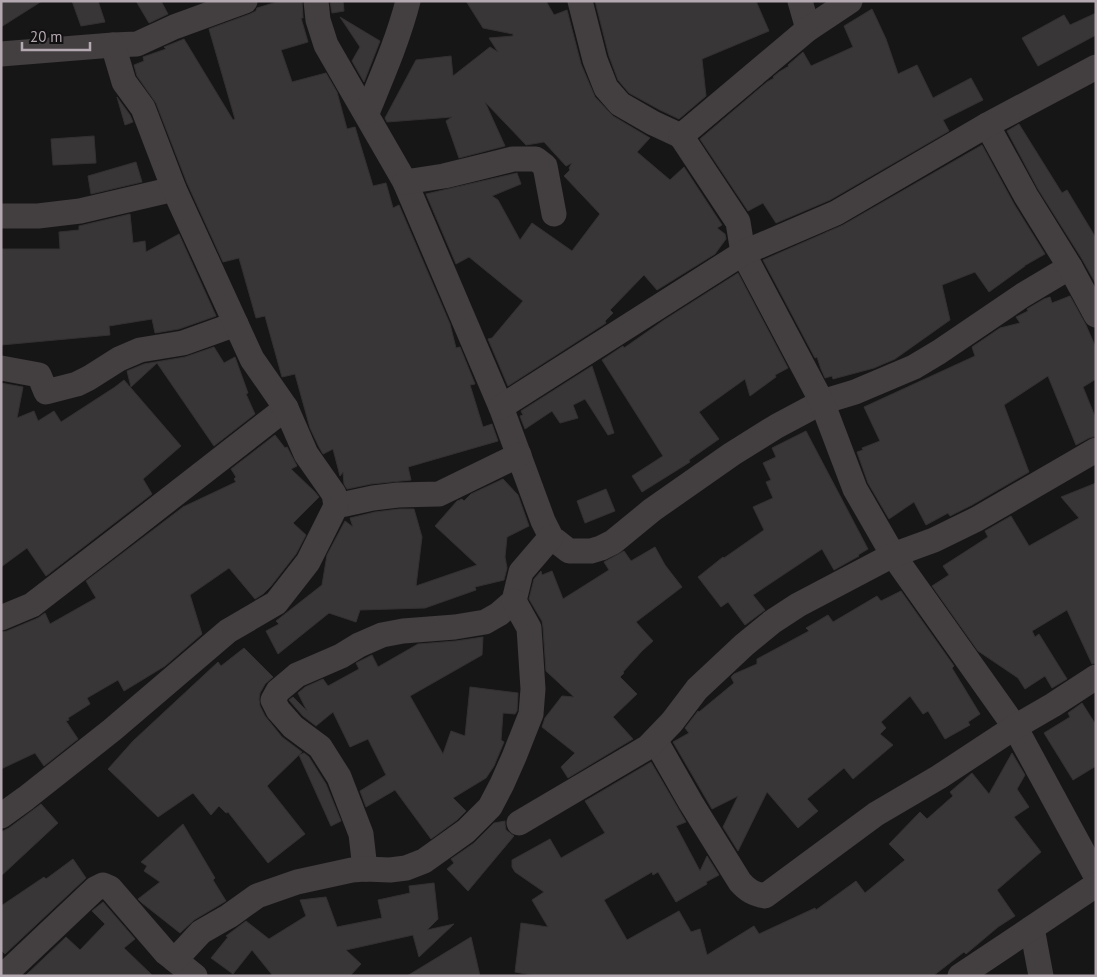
<svg xmlns="http://www.w3.org/2000/svg" width="1097" height="977" font-family="'PT Sans',sans-serif">
	<rect width="100%" height="100%" fill="#171616"/>
	<g fill="#393637" stroke="#333031">
		<polygon points="1,1 42,1 1,27"/>
		<polygon points="72,1 98,1 105,22 81,26"/>
		<polygon points="136,1 161,1 168,14 149,23"/>
		<polygon points="280,1 302,1 303,18 301,18 308,42 281,50 292,82 326,73 337,92 347,129 355,127 373,186 386,183 393,208 399,205 450,324 456,348 460,347 475,384 470,385 483,427 492,424 498,441 408,467 411,480 371,484 347,489 344,484 343,472 340,476 333,449 323,454 319,447 310,428 295,374 282,377 265,316 256,318 239,258 223,262 187,183 156,103 137,76 134,65 144,61 143,57 166,49 164,47 184,39 233,120 235,119 209,29 250,14 256,11 257,8"/>
		<polygon points="330,1 343,1 344,11 332,13"/>
		<polygon points="466,1 546,1 554,15 567,10 581,64 595,97 613,116 650,138 637,152 670,180 684,167 722,225 717,228 725,234 726,239 715,254 657,290 644,275 610,310 613,313 605,321 606,323 508,386 488,339 492,338 523,301 469,257 456,264 426,194 517,173 521,184 492,196 498,200 520,240 532,223 572,251 600,214 564,176 570,170 569,168 572,163 566,166 544,142 526,145 485,102 505,146 459,158 446,121 452,117 387,122 385,118 416,60 451,56 453,76 490,47 498,52 489,38 513,36 513,34 483,28"/>
		<polygon points="595,1 756,1 769,31 702,59 706,96 679,119 660,110 629,93 618,80 609,56"/>
		<polygon points="872,9 886,39 898,74 917,65 933,98 971,78 983,100 943,120 949,131 830,200 776,223 763,203 748,211 700,139 767,82 774,78 773,77 779,72 789,66 788,65 803,52 811,66 853,47 844,26"/>
		<polygon points="1096,13 1096,35 1038,66 1022,38 1064,15 1070,25"/>
		<polygon points="340,17 380,41 364,82 352,61 360,47"/>
		<polygon points="117,97 130,115 133,122 125,125"/>
		<polygon points="1019,124 1062,193 1067,190 1096,238 1096,284 1082,259 1038,189 1007,131"/>
		<polygon points="94,136 96,163 53,165 51,139"/>
		<polygon points="982,145 1014,204 1045,254 1024,266 1025,266 989,292 975,272 942,285 950,320 895,359 874,368 833,379 832,376 825,378 821,369 817,357 815,358 763,260 843,225"/>
		<polygon points="136,162 142,182 91,194 88,176"/>
		<polygon points="130,214 133,243 145,241 146,252 179,234 216,316 179,329 155,333 152,319 109,326 110,335 1,345 1,249 60,249 59,232 79,230 79,226"/>
		<polygon points="738,273 788,368 775,375 776,377 750,396 745,379 699,412 719,439 689,460 690,462 642,492 632,476 663,456 602,360 623,346 624,348 664,320"/>
		<polygon points="1070,296 1086,325 1096,348 1096,379 1083,387 1096,419 1096,436 1089,438 1076,445 1048,376 1004,405 1029,472 972,505 950,516 948,513 926,525 914,502 889,519 868,483 857,452 863,450 862,448 880,441 864,407 975,356 972,347 1000,328 1020,323 1016,317 1028,311 1027,309 1044,299 1050,297 1052,303"/>
		<polygon points="214,347 224,363 235,357 248,393 246,394 255,414 214,446 157,363 131,387 127,371 144,364 185,357"/>
		<polygon points="592,366 614,433 608,435 585,399 573,405 578,418 560,423 552,411 525,429 520,416 523,415 521,411"/>
		<polygon points="124,380 181,446 143,479 152,494 46,576 27,548 1,567 1,383 23,387 17,418 34,411 38,421 54,411 61,422 115,387"/>
		<polygon points="806,431 868,549 858,555 859,556 834,570 822,549 753,595 765,610 745,625 728,602 721,607 698,577 723,557 724,558 764,530 753,507 773,498 766,482 771,480 763,463 776,457 772,448"/>
		<polygon points="275,435 285,448 287,447 297,466 291,469 315,492 319,497 293,523 306,535 296,554 271,586 263,594 255,599 229,568 190,595 202,634 165,666 124,691 118,680 87,698 90,704 68,718 69,720 66,721 78,739 44,766 35,753 1,769 1,632 7,631 38,618 45,613 50,624 96,598 86,581 183,507 236,482 234,479 236,477 231,469"/>
		<polygon points="503,479 518,495 529,526 507,537 505,557 507,568 504,580 475,587 476,590 425,608 360,610 356,622 329,613 278,654 266,631 279,624 276,621 322,585 327,555 345,521 353,527 350,518 375,512 399,509 414,509 422,537 416,586 477,565 435,526 457,501 462,499 464,501 471,494"/>
		<polygon points="1096,483 1096,663 1092,664 1067,610 1032,631 1035,637 1039,634 1067,679 1052,688 1045,676 1025,689 1018,678 978,651 932,586 949,575 943,566 988,537 985,531 1011,516 1029,546 1079,518 1061,497"/>
		<polygon points="606,489 615,511 585,523 577,501"/>
		<polygon points="655,547 665,565 682,587 636,622 653,641 642,651 623,672 624,673 620,677 637,694 613,717 633,739 568,778 561,767 575,753 542,727 545,718 562,696 574,697 546,671 543,627 542,621 529,599 534,579 541,571 542,575 552,571 563,599 609,570 604,562 624,551 631,561"/>
		<polygon points="901,591 954,666 952,668 980,714 968,722 970,725 945,739 928,711 923,714 910,696 881,722 886,728 880,734 893,745 853,779 844,768 807,799 818,811 798,828 767,792 738,851 723,827 738,796 712,809 673,742 689,733 685,728 698,711 699,712 734,683 731,677 734,674 757,664 757,659 809,631 806,628 828,615 833,622 877,596 881,601"/>
		<polygon points="483,637 482,655 410,696 443,754 451,731 465,736 470,687 518,693 517,711 515,714 503,713 501,740 504,742 494,766 486,778 453,798 466,811 457,820 431,839 395,790 366,807 360,791 386,775 368,739 350,747 333,712 316,726 303,716 289,700 293,697 307,711 298,693 305,687 323,679 328,686 359,669 356,663 372,655 378,667 418,644 456,641"/>
		<polygon points="244,648 273,677 265,684 260,693 259,699 260,706 265,716 282,737 302,752 267,786 305,834 268,863 228,812 226,813 219,806 211,815 193,793 158,817 108,769 133,741 218,662 221,666"/>
		<polygon points="1082,703 1096,725 1096,766 1073,780 1044,733 1070,717 1068,713"/>
		<polygon points="304,753 309,757 326,784 341,821 331,826 299,755"/>
		<polygon points="1012,753 1025,775 1017,789 1029,807 1014,817 1041,852 997,890 1015,916 998,927 966,954 964,952 933,976 537,976 515,972 521,923 548,927 532,900 544,892 515,872 512,867 512,860 550,839 561,858 605,833 585,801 651,762 686,822 676,826 700,871 707,856 719,875 706,882 707,884 676,902 658,872 653,875 652,872 604,900 627,940 679,911 691,932 700,929 707,955 754,926 759,934 815,908 816,910 856,881 865,893 905,860 889,844 920,812 927,819 953,796 950,792 972,773 989,794"/>
		<polygon points="41,804 58,823 1,876 1,832 9,828"/>
		<polygon points="505,821 505,824 506,830 514,836 468,891 447,869 454,863 451,859 474,843 494,823"/>
		<polygon points="183,824 215,878 213,880 226,901 194,920 180,933 142,903 138,899 160,882 144,871 147,866 141,862"/>
		<polygon points="73,859 86,878 5,954 1,950 1,906 44,877 46,879"/>
		<polygon points="434,883 438,919 427,930 454,924 419,957 413,935 346,950 361,964 350,976 273,976 252,950 233,974 211,958 228,937 226,936 246,921 269,939 306,916 300,900 326,897 337,927 382,918 378,900 410,893 409,886"/>
		<polygon points="103,902 135,939 124,948 153,976 25,976 66,937 80,950 105,924 92,911"/>
		<polygon points="471,937 480,976 407,976"/>
	</g>
	<g fill="none" stroke-linecap="round" stroke-linejoin="round">
		<g stroke="#433e40" stroke-width="25">
			<polyline points="316,1 318,20 326,45 405,182 501,407 543,521 551,537 569,551 591,551 601,548 613,542 652,510 732,454 777,426 822,402 855,392 914,367 939,352 1023,295 1070,267"/>
			<polyline points="580,1 595,60 606,88 620,104 653,123 681,136"/>
			<polyline points="800,1 808,29 681,136 738,222 743,253 822,402 855,489 893,555 1015,727 1096,876"/>
			<polyline points="808,29 850,1"/>
			<polyline points="1,54 113,45 137,44 174,27 245,1"/>
			<path d="M367 113C382 76 398 40 408 1"/>
			<polyline points="987,125 1026,196 1070,267 1096,315"/>
			<polyline points="405,182 444,176 489,165 513,159 536,159 545,166 554,214"/>
			<polyline points="1,216 38,216 80,211 174,189"/>
			<polyline points="1,368 39,375 46,392 77,384 89,378 119,359 140,350 183,343 236,324"/>
			<polyline points="501,407 743,253 836,213 987,125 1096,67"/>
			<polyline points="336,506 373,498 398,495 439,494 519,455"/>
			<polyline points="1,618 32,605 119,538 286,408"/>
			<path d="M655 740 691 803 740 882C748 891 754 894 765 896L876 814 939 777 1015 727 1053 705 1096 677"/>
			<polyline points="1,816 26,798 112,730 228,631 276,603 308,562 336,506 334,494 306,454 286,408 252,359 174,189 143,108 124,82 113,45"/>
			<polyline points="519,823 648,747 672,722 697,689 744,645 772,622 798,605 893,555 934,540 977,519 1096,450"/>
			<polyline points="365,869 361,834 339,777 320,747 293,727 278,710 273,700 278,691 297,675 341,656 359,645 382,635 403,631 455,627 485,622 499,614 514,601 521,572 551,537"/>
			<polyline points="1032,928 1041,976"/>
			<polyline points="175,960 195,976"/>
			<polyline points="3,976 95,889 103,885 110,888 166,953 175,960 201,932 229,916 257,896 297,882 352,870 365,869 390,870 406,868 424,861 466,831 490,807 502,784 514,757 531,714 533,689 529,628 514,601"/>
			<polyline points="960,976 1096,885"/>
		</g>
	</g>
	<rect width="1097" height="977" fill="none" stroke="#b5a9b1" stroke-width="5"/>
	<path d="M22 42v8h68v-8" fill="none" stroke="#b5a9b1" stroke-width="2.5"/>
	<text x="30" y="42" font-size="15" fill="#b5a9b1" stroke="#121111" stroke-width="4" paint-order="stroke">20 m</text>
</svg>
